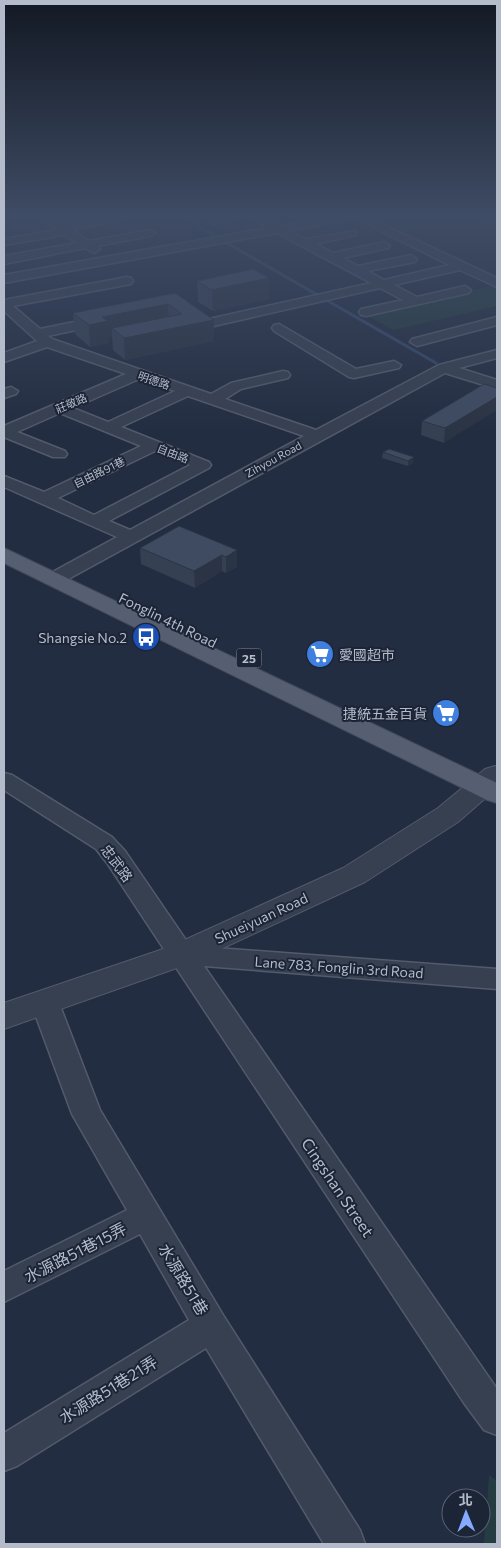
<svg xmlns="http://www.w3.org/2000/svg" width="501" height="1548" font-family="Commissioner,'Noto Sans TC',sans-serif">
	<rect width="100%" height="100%" fill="#232d41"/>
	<g fill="#253c42">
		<polygon points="495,285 497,286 497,306 393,330 365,314"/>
		<polygon points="489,1475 497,1481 497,1544 484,1544"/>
	</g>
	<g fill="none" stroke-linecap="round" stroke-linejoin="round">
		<g stroke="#354769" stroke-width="3">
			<polyline points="183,217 217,237"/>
			<polyline points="227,243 436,363"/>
		</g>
		<g stroke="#525b6b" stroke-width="3">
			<g id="minor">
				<polygon points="39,217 51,217 63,224 106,217 124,218 118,221 72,230 89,241 150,230 156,233 150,236 98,246 100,249 94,253 85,248 4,264 4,256 77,243 64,235 4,245 4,239 56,230"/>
				<polygon points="219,217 239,217 237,219 215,224 209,221"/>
				<polygon points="250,217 263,217 280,226 329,217 351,217 346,220 290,231 306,239 356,231 356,235 316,244 333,253 384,242 390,246 388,248 343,258 358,266 411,255 417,259 415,262 368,271 384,280 449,265 353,217 367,217 497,278 497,287 460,270 394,285 417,297 465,286 471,290 469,293 366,316 361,315 359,312 361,309 403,300 380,288 205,328 200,327 198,324 200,321 371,283 277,233 4,283 4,275 267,228"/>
				<polygon points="478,217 497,218 497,225 480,219"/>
				<path d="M127 277 131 278 133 281 131 284 13 306 40 329 103 316 108 317 110 320 108 323 48 336 52 339 211 394 231 383 283 371 288 372 290 375 288 378 241 389 225 399 316 430 439 365 497 350V358L459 368 497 380V389L445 373 61 583H47L45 579 47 575 117 537 4 487V476L44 492 141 446 60 413 17 432 65 451 67 454 65 457H53L4 437V426L126 374 47 347 4 362V353L37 341 4 311V300ZM139 379 175 391 108 422 73 408ZM188 396 304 436 130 530 109 521 209 468 211 465 209 462 121 427ZM155 451 190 465 94 515 58 498Z"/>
				<polygon points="497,317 497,325 417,346 410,342 412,339"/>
				<polygon points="279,324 356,369 394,361 401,365 399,368 354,378 349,377 274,331 272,328 274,325"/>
				<polygon points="11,387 18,391 16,394 4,398 4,389"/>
				<polygon points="4,773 12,775 112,837 125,851 190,946 497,969 497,989 204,966 497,1389 497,1435 484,1430 464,1403 107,863 96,849 4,790"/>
				<polygon points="45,993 55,996 59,1003 100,1110 223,1315 360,1530 365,1544 324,1544 206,1348 17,1466 4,1471 4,1433 189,1320 140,1234 4,1302 4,1271 127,1210 72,1114 31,1003 35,996"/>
			</g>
		</g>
		<g stroke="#525b6b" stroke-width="2">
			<polygon id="tertiary" points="495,766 497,767 497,788 458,822 365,882 191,963 4,1029 4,1003 169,947 343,868 438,808 485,769"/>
		</g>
		<g stroke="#41495a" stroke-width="2">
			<polygon id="primary" points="4,548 497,783 497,803 487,800 4,563"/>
		</g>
		<use href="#minor" fill="#374051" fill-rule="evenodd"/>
		<use href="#tertiary" fill="#374051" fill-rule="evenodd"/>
		<use href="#primary" fill="#555f71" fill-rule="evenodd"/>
	</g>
	<g fill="#354053">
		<polygon points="197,281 269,299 213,311 198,302"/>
		<polygon points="175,293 214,320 214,341 125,360 113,350 112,336 109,337 109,343 90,347 75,334 73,313"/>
		<polygon points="484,384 444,443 421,435 422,421"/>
		<polygon points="383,452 413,463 408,466 382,458"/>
		<polygon points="140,548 237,550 237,567 226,573 222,571 195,588 141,564"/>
	</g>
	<g fill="#2b3444">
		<polygon points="269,278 269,299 213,311 212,290"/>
		<polygon points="168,304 169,325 112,328 112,336 109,337 109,343 90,347 89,325 102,317"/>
		<polygon points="214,320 214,341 125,360 124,338"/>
		<polygon points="497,397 497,410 444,443 445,428"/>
		<polygon points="414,457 413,463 408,466 408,461"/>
		<polygon points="237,550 237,567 226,573 226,557"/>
		<polygon points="222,555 222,571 195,588 194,571"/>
	</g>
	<g fill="#3e4b61" stroke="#2b3444">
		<polygon points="253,269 269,278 212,290 197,281"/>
		<polygon points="175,293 214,320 124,338 112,328 182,314 168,304 102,317 108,321 89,325 73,313"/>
		<polygon points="484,384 497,388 497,397 445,428 422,421"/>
		<polygon points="389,449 414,457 408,461 383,452"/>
		<polygon points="179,526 237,550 226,557 222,555 194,571 140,548"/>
	</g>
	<linearGradient id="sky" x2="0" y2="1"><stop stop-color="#131924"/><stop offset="0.5" stop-color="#3f4c65"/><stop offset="1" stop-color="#3f4c65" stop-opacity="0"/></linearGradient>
	<rect width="501" height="433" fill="url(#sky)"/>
	<defs>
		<g id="bus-disc" transform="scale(1.4375)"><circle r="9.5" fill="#1a4fb4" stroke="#1c2536"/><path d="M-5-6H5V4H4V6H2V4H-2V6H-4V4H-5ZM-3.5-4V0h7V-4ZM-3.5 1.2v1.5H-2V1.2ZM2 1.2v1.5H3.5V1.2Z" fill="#fff"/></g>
		<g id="supermarket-disc" transform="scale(1.4375)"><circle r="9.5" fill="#3f7fe0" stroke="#1c2536"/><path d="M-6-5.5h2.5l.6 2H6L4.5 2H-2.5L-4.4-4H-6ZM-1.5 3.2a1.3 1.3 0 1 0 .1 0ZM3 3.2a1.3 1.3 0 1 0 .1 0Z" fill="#fff"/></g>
	</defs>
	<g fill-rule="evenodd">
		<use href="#bus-disc" x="146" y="637"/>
		<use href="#supermarket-disc" x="320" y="654"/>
		<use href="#supermarket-disc" x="446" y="713"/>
	</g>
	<g text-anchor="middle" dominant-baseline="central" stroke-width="4" stroke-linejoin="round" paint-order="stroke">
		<g font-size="11" fill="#b4bbcb" stroke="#1c2536">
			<text transform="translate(154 380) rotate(19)">明德路</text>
			<text transform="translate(71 403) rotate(-23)">莊敬路</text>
			<text transform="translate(173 453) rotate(21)">自由路</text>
			<text transform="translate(273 459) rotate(-29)">Zihyou Road</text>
			<text transform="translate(99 472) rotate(-26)">自由路91巷</text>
		</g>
		<rect fill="#1c2536" stroke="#868e9e" stroke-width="1" x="236.5" y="648.5" width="25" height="19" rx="4"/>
		<g font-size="12" font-weight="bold" fill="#b4bbcb">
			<text x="249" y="658">25</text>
		</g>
		<g font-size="14" fill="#b4bbcb" stroke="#1c2536">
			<text transform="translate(168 620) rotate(26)">Fonglin 4th Road</text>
			<text transform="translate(117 863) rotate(53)">忠武路</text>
			<text transform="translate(261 918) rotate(-25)">Shueiyuan Road</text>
			<text transform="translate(339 967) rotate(4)">Lane 783, Fonglin 3rd Road</text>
		</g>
		<g font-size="14" fill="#b4bbcb" stroke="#1c2536" text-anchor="end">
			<text x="127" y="637">Shangsie No.2</text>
			<text x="339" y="654" text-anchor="start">愛國超市</text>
			<text x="427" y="713">捷統五金百貨</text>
		</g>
		<g font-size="16" fill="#b4bbcb" stroke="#1c2536">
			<text transform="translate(338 1187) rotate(56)">Cingshan Street</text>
			<text transform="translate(75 1252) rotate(-27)">水源路51巷15弄</text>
			<text transform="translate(184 1279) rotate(59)">水源路51巷</text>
			<text transform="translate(108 1389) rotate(-32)">水源路51巷21弄</text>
		</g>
	</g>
	<rect width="501" height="1548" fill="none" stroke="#b4bbcb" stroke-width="10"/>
	<g transform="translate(466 1513) rotate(359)"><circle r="24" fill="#1c2536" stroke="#596172"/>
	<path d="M0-4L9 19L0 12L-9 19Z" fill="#85aaff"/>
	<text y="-8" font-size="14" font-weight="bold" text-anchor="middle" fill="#b4bbcb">北</text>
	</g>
</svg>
